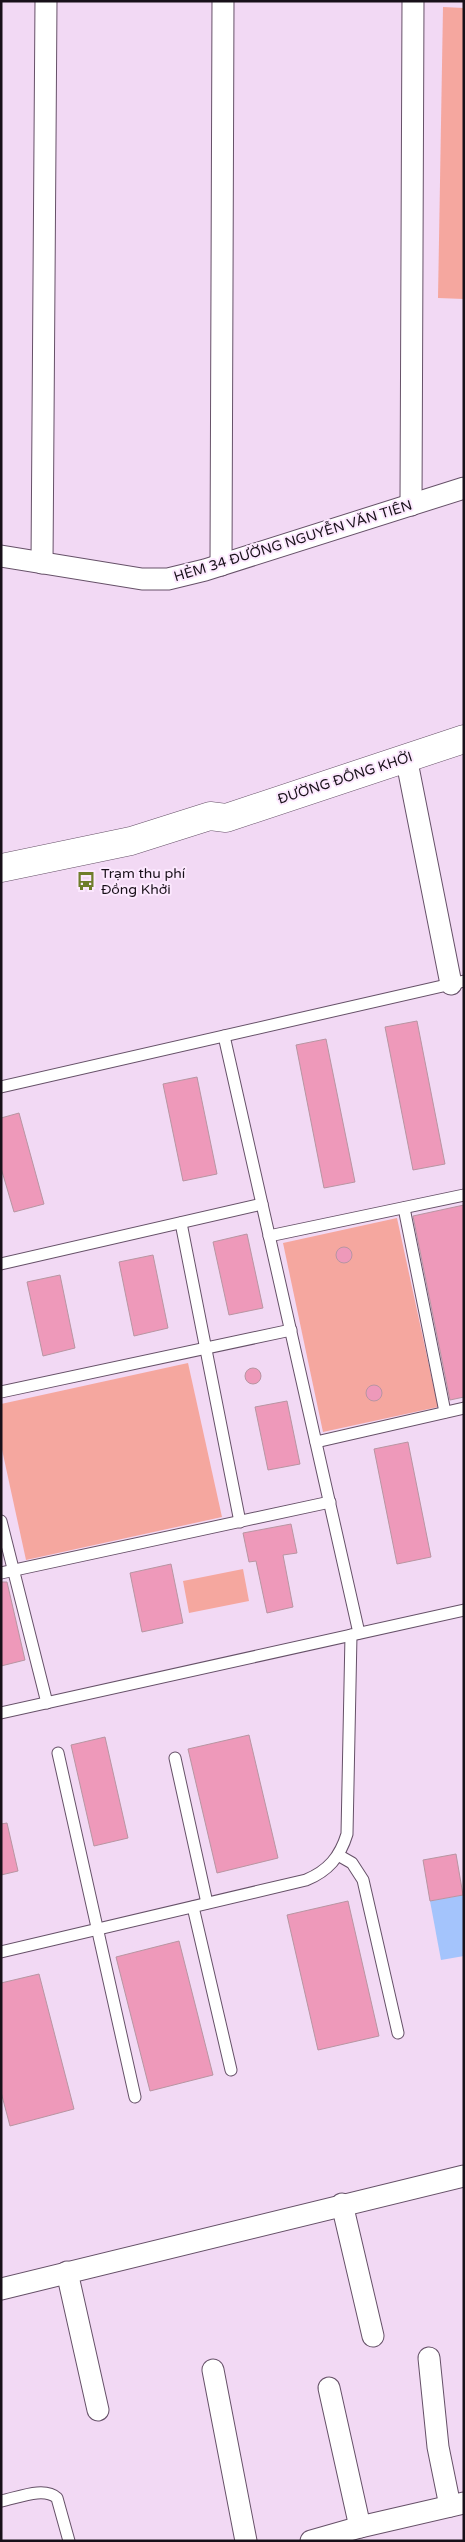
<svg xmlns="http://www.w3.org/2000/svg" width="465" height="2542" font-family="'Varela Round',sans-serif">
	<rect width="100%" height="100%" fill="#f2d9f4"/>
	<g fill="#f5a79f">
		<polygon points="443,7 464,8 464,299 438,298"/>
		<polygon points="397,1218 438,1407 323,1432 283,1243"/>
		<polygon points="188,1363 222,1517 26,1560 1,1445 1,1404"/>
		<polygon points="243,1569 249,1601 189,1613 183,1581"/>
	</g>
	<polygon fill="#a4c4fc" points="464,1895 464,1956 441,1960 430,1901"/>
	<g fill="#ee99ba" stroke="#b895a2">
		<polygon points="417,1021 445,1164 413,1170 385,1027"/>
		<polygon points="326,1039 355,1182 324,1188 296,1045"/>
		<polygon points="197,1077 217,1174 183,1181 163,1084"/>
		<polygon points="19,1113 44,1204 14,1212 1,1168 1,1118"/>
		<polygon points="464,1205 464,1397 450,1400 413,1216"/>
		<polygon points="247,1234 263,1308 229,1315 213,1242"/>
		<circle cx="344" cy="1255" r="8"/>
		<polygon points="153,1255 168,1328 134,1336 119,1262"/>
		<polygon points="60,1275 75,1348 43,1356 27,1282"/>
		<circle cx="253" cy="1376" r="8"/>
		<circle cx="374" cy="1393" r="8"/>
		<polygon points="287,1401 300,1464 268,1470 255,1407"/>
		<polygon points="408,1442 431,1557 397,1564 374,1449"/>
		<polygon points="291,1524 297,1553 283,1555 293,1607 267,1613 256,1561 249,1562 243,1533"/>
		<polygon points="171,1564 183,1623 142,1632 130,1573"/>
		<polygon points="1,1582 7,1582 25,1660 1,1666"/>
		<polygon points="249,1735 278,1858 217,1873 188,1749"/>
		<polygon points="105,1737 128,1838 94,1846 71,1745"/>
		<polygon points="7,1823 18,1871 1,1875 1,1824"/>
		<polygon points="456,1854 463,1895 430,1901 423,1860"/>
		<polygon points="348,1901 379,2036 318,2050 287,1915"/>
		<polygon points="179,1941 213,2075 150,2091 116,1957"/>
		<polygon points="39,1974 74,2109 10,2126 1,2092 1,1983"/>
	</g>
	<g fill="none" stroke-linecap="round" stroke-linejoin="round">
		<g stroke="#665168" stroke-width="13">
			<g id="service">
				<polyline points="224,1036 359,1633"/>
				<polyline points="1,1087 464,981"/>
				<polyline points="404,1208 445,1412"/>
				<polyline points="181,1223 240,1522"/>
				<polyline points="269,1236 464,1195"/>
				<polyline points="1,1264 262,1204"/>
				<polyline points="1,1392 291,1330"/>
				<polyline points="316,1442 464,1408"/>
				<polyline points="1,1521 47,1703"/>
				<polyline points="1,1573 330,1502"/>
				<polyline points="1,1713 464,1610"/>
				<polyline points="58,1753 135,2097"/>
				<polyline points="175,1758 207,1903"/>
				<polyline points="338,1855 352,1863 363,1880 398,2033"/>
				<polyline points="193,1907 231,2070"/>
				<path d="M1 1952 306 1880C328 1871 340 1857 347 1834L351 1635"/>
				<path d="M1 2501C17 2498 44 2486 57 2498L69 2541"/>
			</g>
		</g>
		<g stroke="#665168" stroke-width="23">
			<g id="minor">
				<polyline points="411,505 413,1"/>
				<polyline points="1,556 142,579 168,579 205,570 464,488"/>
				<polyline points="42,563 46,1"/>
				<polyline points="221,565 223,1"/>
				<polyline points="406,757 451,984"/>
				<polyline points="342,2204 373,2336"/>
				<polyline points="67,2272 98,2410"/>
				<polyline points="1,2289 464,2176"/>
				<polyline points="429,2358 438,2447 450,2506"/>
				<polyline points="213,2370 246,2541"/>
				<polyline points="329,2388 360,2527"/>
				<polyline points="311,2541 360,2527 464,2503"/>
			</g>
		</g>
		<g stroke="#665168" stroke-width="29">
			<polyline id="secondary" points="1,868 131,841 210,816 226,818 464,739"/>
		</g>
		<use href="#service" stroke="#fff" stroke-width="11"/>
		<use href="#minor" stroke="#fff" stroke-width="21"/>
		<use href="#secondary" stroke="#fff" stroke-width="28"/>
	</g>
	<defs>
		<g id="bus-bare" transform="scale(1.5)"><path d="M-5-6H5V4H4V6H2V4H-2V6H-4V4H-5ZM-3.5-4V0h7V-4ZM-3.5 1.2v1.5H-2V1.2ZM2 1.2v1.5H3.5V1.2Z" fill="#6f7d2b" stroke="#fce8fe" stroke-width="2.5" paint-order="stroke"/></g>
	</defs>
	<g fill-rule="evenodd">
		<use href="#bus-bare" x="86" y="881"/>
	</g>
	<g text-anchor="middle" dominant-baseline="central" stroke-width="4" stroke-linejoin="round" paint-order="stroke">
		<g font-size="14" fill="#181019" stroke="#fce8fe">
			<text transform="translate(293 541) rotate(-17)">HẺM 34 ĐƯỜNG NGUYỄN VĂN TIÊN</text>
			<text transform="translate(345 778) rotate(-18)">ĐƯỜNG ĐỒNG KHỞI</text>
		</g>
		<g font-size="14" fill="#181019" stroke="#fce8fe" text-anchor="start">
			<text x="101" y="873">Trạm thu phí<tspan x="101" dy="16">Đồng Khởi</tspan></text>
		</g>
	</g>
	<rect width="465" height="2542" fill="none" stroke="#181019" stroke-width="5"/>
</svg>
